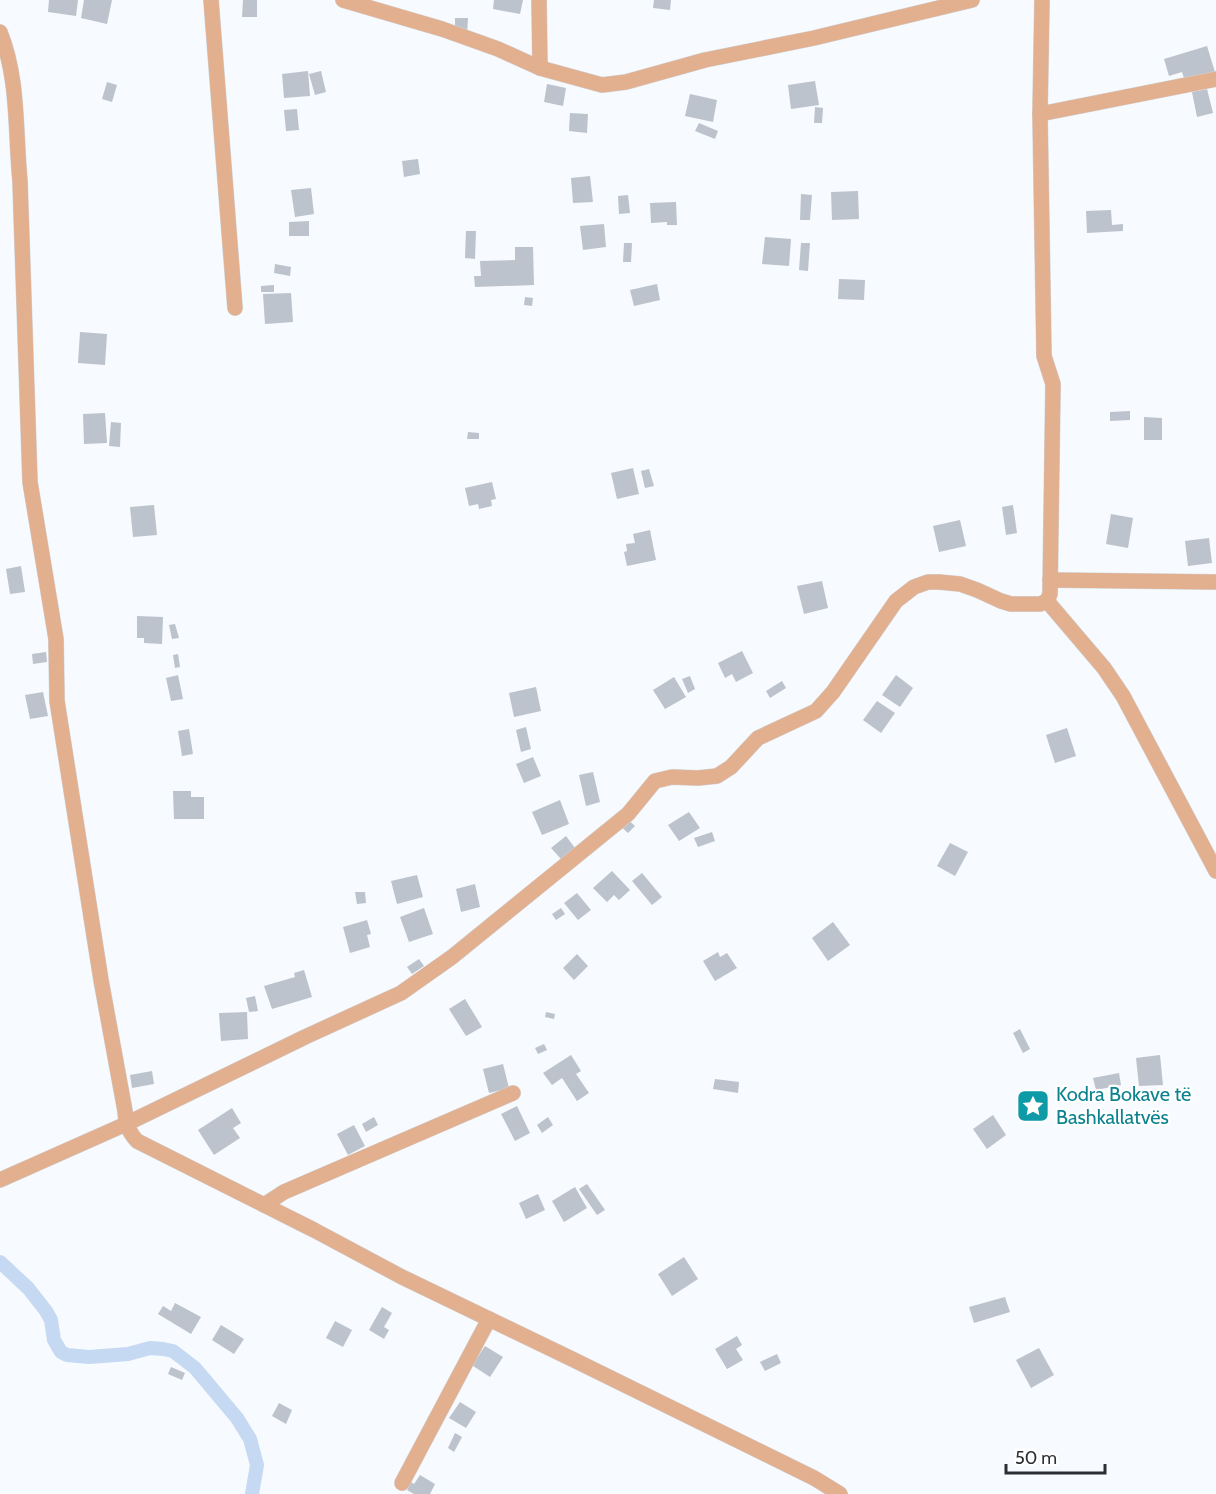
<svg xmlns="http://www.w3.org/2000/svg" width="1216" height="1494" font-family="Cabin,sans-serif">
	<rect width="100%" height="100%" fill="#f7fafe"/>
	<g fill="none" stroke-linecap="round" stroke-linejoin="round">
		<polyline stroke="#c6d9f3" stroke-width="14" points="0,1262 28,1288 46,1311 51,1320 54,1340 61,1352 67,1355 89,1357 128,1354 150,1348 163,1349 173,1351 195,1368 237,1418 250,1439 257,1465 252,1494"/>
	</g>
	<g fill="#bcc3cc">
		<polygon points="49,0 78,0 76,16 48,12"/>
		<polygon points="84,0 112,0 107,24 81,18"/>
		<polygon points="243,0 257,0 257,17 242,17"/>
		<polygon points="494,0 523,0 520,14 493,9"/>
		<polygon points="654,0 671,0 670,10 653,8"/>
		<polygon points="455,18 468,18 467,34 455,33"/>
		<polygon points="1207,46 1215,72 1185,81 1182,72 1169,76 1164,59"/>
		<polygon points="308,71 310,96 284,98 282,74"/>
		<polygon points="321,71 326,92 315,95 309,74"/>
		<polygon points="815,81 819,105 791,109 788,85"/>
		<polygon points="107,82 117,85 112,102 102,99"/>
		<polygon points="547,84 566,88 563,106 544,102"/>
		<polygon points="1207,89 1213,113 1197,117 1192,92"/>
		<polygon points="690,94 717,100 713,122 685,116"/>
		<polygon points="815,107 823,108 822,123 814,123"/>
		<polygon points="297,109 299,130 286,131 284,110"/>
		<polygon points="570,113 588,114 587,133 569,131"/>
		<polygon points="699,123 718,131 715,139 695,131"/>
		<polygon points="418,159 420,174 404,177 402,161"/>
		<polygon points="590,176 593,202 573,203 571,178"/>
		<polygon points="311,188 314,214 295,217 291,190"/>
		<polygon points="858,191 859,219 832,220 831,192"/>
		<polygon points="801,194 812,195 810,220 800,220"/>
		<polygon points="628,195 630,213 619,214 618,196"/>
		<polygon points="676,202 677,225 667,225 667,222 651,223 650,203"/>
		<polygon points="1111,210 1112,225 1123,224 1123,231 1087,233 1086,211"/>
		<polygon points="309,221 309,236 289,236 289,222"/>
		<polygon points="604,224 606,247 583,250 580,226"/>
		<polygon points="466,231 476,231 475,259 465,258"/>
		<polygon points="765,237 791,239 789,266 762,264"/>
		<polygon points="624,243 632,243 631,262 623,262"/>
		<polygon points="801,243 810,243 808,271 799,270"/>
		<polygon points="515,247 533,247 534,285 475,287 474,276 481,276 480,261 515,260"/>
		<polygon points="275,264 291,267 290,276 274,273"/>
		<polygon points="839,279 865,280 864,300 838,299"/>
		<polygon points="657,284 660,300 634,306 630,290"/>
		<polygon points="274,285 274,292 261,292 261,286"/>
		<polygon points="291,293 293,322 265,324 263,294"/>
		<polygon points="525,297 533,298 532,306 524,305"/>
		<polygon points="80,332 107,334 105,365 78,363"/>
		<polygon points="1130,411 1130,420 1110,421 1110,412"/>
		<polygon points="105,413 107,443 84,444 83,414"/>
		<polygon points="1144,417 1162,418 1162,440 1144,440"/>
		<polygon points="111,422 121,423 120,447 109,446"/>
		<polygon points="468,432 479,433 479,439 467,439"/>
		<polygon points="633,468 639,494 617,499 611,473"/>
		<polygon points="649,469 654,486 645,488 641,471"/>
		<polygon points="492,482 496,499 491,500 492,506 479,509 478,504 469,506 465,488"/>
		<polygon points="154,505 157,535 133,537 130,507"/>
		<polygon points="1013,505 1017,533 1006,535 1002,507"/>
		<polygon points="1111,514 1133,518 1128,548 1106,544"/>
		<polygon points="960,520 966,546 939,552 933,526"/>
		<polygon points="650,530 656,560 627,566 624,552 627,551 626,544 635,543 633,534"/>
		<polygon points="1209,538 1212,563 1188,566 1185,541"/>
		<polygon points="21,566 25,592 10,594 6,569"/>
		<polygon points="822,581 828,608 804,614 797,586"/>
		<polygon points="137,616 163,617 162,644 144,643 144,638 137,638"/>
		<polygon points="175,624 179,638 172,639 169,625"/>
		<polygon points="742,651 753,673 736,682 732,674 725,678 718,663"/>
		<polygon points="46,652 47,662 33,664 32,654"/>
		<polygon points="178,654 180,667 175,668 173,655"/>
		<polygon points="178,675 183,699 171,701 166,678"/>
		<polygon points="896,675 913,688 900,707 882,695"/>
		<polygon points="690,676 695,689 688,693 682,679"/>
		<polygon points="674,677 686,697 665,709 653,690"/>
		<polygon points="782,681 786,688 770,698 766,691"/>
		<polygon points="536,687 541,711 514,717 509,693"/>
		<polygon points="43,692 48,716 30,719 25,695"/>
		<polygon points="877,701 895,713 881,733 863,720"/>
		<polygon points="526,727 531,749 521,752 516,730"/>
		<polygon points="1067,728 1076,756 1055,763 1046,735"/>
		<polygon points="189,729 193,754 182,756 178,731"/>
		<polygon points="533,757 541,776 524,783 516,764"/>
		<polygon points="593,772 600,802 586,806 579,775"/>
		<polygon points="173,791 191,791 191,797 204,797 204,819 174,819"/>
		<polygon points="560,800 569,824 542,835 532,812"/>
		<polygon points="689,812 700,828 679,841 668,825"/>
		<polygon points="625,817 635,826 628,833 618,824"/>
		<polygon points="712,832 715,841 698,847 694,838"/>
		<polygon points="566,836 575,848 561,859 551,848"/>
		<polygon points="950,843 968,852 955,876 937,866"/>
		<polygon points="612,871 630,890 619,900 614,895 607,902 593,888"/>
		<polygon points="642,873 662,897 652,905 632,881"/>
		<polygon points="417,875 423,897 397,904 391,881"/>
		<polygon points="475,884 480,907 461,912 456,889"/>
		<polygon points="355,892 365,892 366,903 357,904"/>
		<polygon points="577,893 591,910 578,920 564,903"/>
		<polygon points="424,908 433,934 409,942 400,917"/>
		<polygon points="561,908 565,914 556,920 552,914"/>
		<polygon points="367,920 371,934 367,935 370,947 350,953 343,927"/>
		<polygon points="833,922 850,945 828,961 812,938"/>
		<polygon points="718,952 720,957 727,953 737,968 715,981 703,961"/>
		<polygon points="577,954 588,966 574,980 563,968"/>
		<polygon points="419,959 424,966 412,974 407,967"/>
		<polygon points="304,970 312,997 272,1009 264,986 295,977 294,973"/>
		<polygon points="255,996 258,1011 249,1012 246,998"/>
		<polygon points="465,999 482,1027 466,1036 449,1009"/>
		<polygon points="247,1012 248,1039 221,1041 219,1013"/>
		<polygon points="546,1012 555,1014 554,1019 545,1017"/>
		<polygon points="1020,1029 1030,1049 1023,1053 1013,1033"/>
		<polygon points="544,1044 547,1050 538,1054 535,1048"/>
		<polygon points="571,1055 581,1071 576,1074 589,1093 577,1101 562,1078 552,1085 543,1073"/>
		<polygon points="1160,1055 1163,1085 1139,1086 1136,1058"/>
		<polygon points="503,1064 509,1088 489,1093 483,1069"/>
		<polygon points="152,1071 154,1084 132,1088 130,1075"/>
		<polygon points="1119,1073 1121,1085 1096,1090 1093,1078"/>
		<polygon points="715,1079 739,1082 738,1093 713,1089"/>
		<polygon points="517,1106 530,1133 515,1141 501,1114"/>
		<polygon points="232,1108 241,1123 233,1128 240,1138 214,1155 198,1130"/>
		<polygon points="993,1115 1006,1135 987,1149 973,1129"/>
		<polygon points="374,1117 378,1125 366,1132 362,1124"/>
		<polygon points="548,1117 553,1125 542,1133 537,1125"/>
		<polygon points="354,1125 365,1146 348,1155 337,1134"/>
		<polygon points="587,1184 605,1210 597,1215 579,1189"/>
		<polygon points="575,1187 587,1208 564,1222 552,1201"/>
		<polygon points="538,1194 545,1210 526,1219 519,1203"/>
		<polygon points="684,1257 698,1279 672,1296 658,1274"/>
		<polygon points="1005,1297 1010,1312 974,1323 969,1307"/>
		<polygon points="175,1303 201,1317 191,1334 158,1314 163,1306 171,1311"/>
		<polygon points="382,1307 392,1313 384,1327 389,1330 384,1339 369,1330"/>
		<polygon points="335,1321 352,1330 343,1347 326,1338"/>
		<polygon points="221,1325 244,1339 234,1354 212,1340"/>
		<polygon points="737,1336 742,1345 736,1349 743,1360 727,1369 715,1349"/>
		<polygon points="485,1346 503,1357 490,1377 467,1362 471,1355 477,1358"/>
		<polygon points="1039,1348 1054,1375 1031,1388 1016,1360"/>
		<polygon points="777,1354 781,1363 765,1371 760,1362"/>
		<polygon points="171,1367 185,1373 182,1380 168,1374"/>
		<polygon points="460,1402 476,1412 466,1428 449,1418"/>
		<polygon points="279,1403 292,1410 286,1424 272,1416"/>
		<polygon points="455,1433 462,1437 454,1452 448,1448"/>
		<polygon points="420,1475 435,1484 430,1494 414,1494 407,1490 411,1482 414,1484"/>
	</g>
	<g fill="none" stroke-linecap="round" stroke-linejoin="round">
		<g stroke="#d2d5d9" stroke-width="16">
			<g id="minor">
				<polyline points="211,0 235,308"/>
				<polyline points="343,0 442,29 498,49 540,68 602,85 626,82 705,60 814,38 972,0"/>
				<polyline points="539,0 540,68"/>
				<path d="M0 32C19 79 15 130 20 181L30 482 56 639 57 701 101 980 125 1111C126 1124 128 1131 137 1141L314 1230 402 1277 572 1359 814 1478 840 1494"/>
				<polyline points="1040,114 1216,79"/>
				<polyline points="1050,580 1216,582"/>
				<polyline points="1047,601 1104,668 1123,696 1216,871"/>
				<polyline points="0,1180 126,1124 305,1037 401,993 452,957 628,814 655,781 672,777 698,778 717,776 731,767 758,738 816,711 833,692 896,601 914,587 928,582 939,582 960,584 977,590 1001,601 1011,604 1040,604 1047,601 1050,594 1053,384 1044,356 1040,114 1042,0"/>
				<polyline points="264,1205 284,1192 513,1093"/>
				<polyline points="402,1483 489,1319"/>
			</g>
		</g>
		<use href="#minor" stroke="#e2af8f" stroke-width="15"/>
	</g>
	<defs>
		<g id="sight-square" transform="scale(1.725)"><rect x="-9" y="-9" width="18" height="18" rx="4" fill="#0f9aa8" stroke="#fff"/><path d="M0-6L1.8-2.2L6-1.7L2.9 1.2L3.7 5.4L0 3.3L-3.7 5.4L-2.9 1.2L-6-1.7L-1.8-2.2Z" fill="#fff"/></g>
	</defs>
	<g fill-rule="evenodd">
		<use href="#sight-square" x="1033" y="1106"/>
	</g>
	<g text-anchor="middle" dominant-baseline="central" stroke-width="4.5" stroke-linejoin="round" paint-order="stroke">
		<g font-size="20" fill="#0d838f" stroke="#fff" text-anchor="start">
			<text x="1056" y="1094">Kodra Bokave të<tspan x="1056" dy="23">Bashkallatvës</tspan></text>
		</g>
	</g>
	<path d="M1006 1464v9h99v-9" fill="none" stroke="#2c2f32" stroke-width="3"/>
	<text x="1015" y="1464" font-size="18" fill="#2c2f32" stroke="#ffffff" stroke-width="4.5" paint-order="stroke">50 m</text>
</svg>
